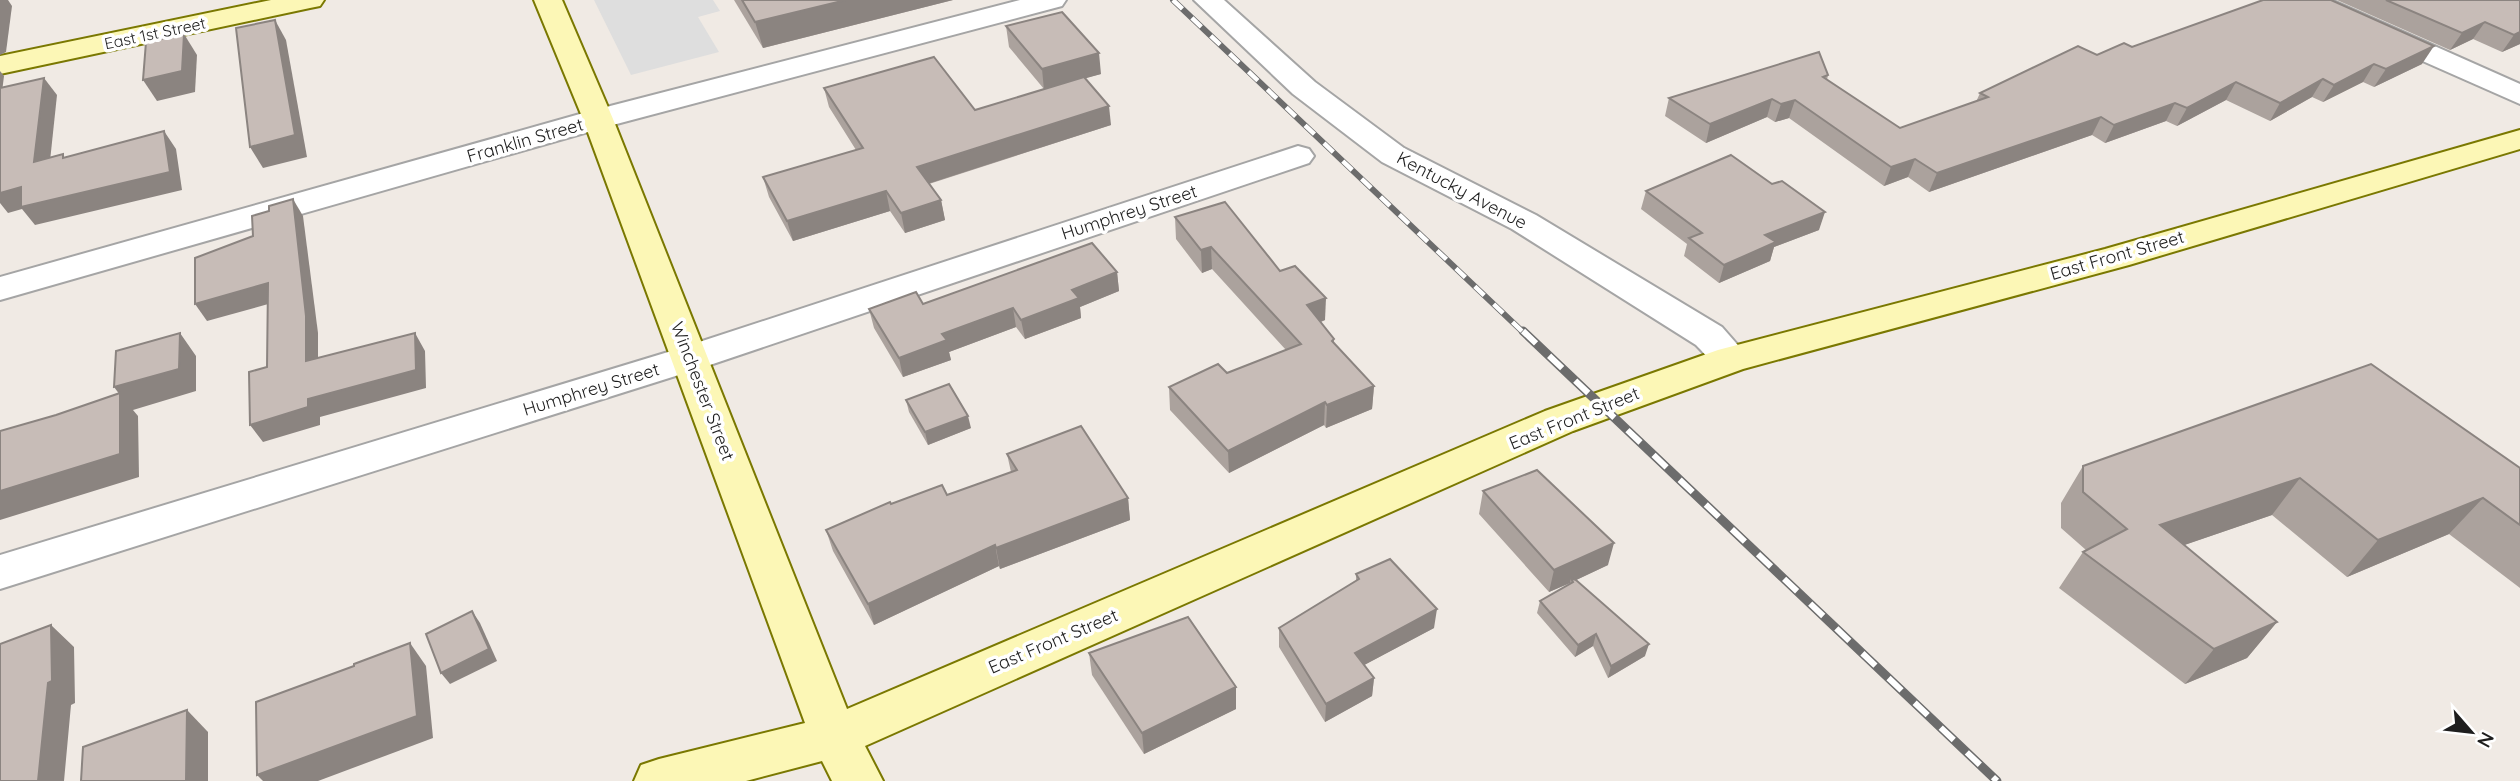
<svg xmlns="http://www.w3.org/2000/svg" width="2520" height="781" font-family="Quicksand,sans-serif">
	<rect width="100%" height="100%" fill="#f0eae4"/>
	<polygon fill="#dedede" points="594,0 713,0 720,11 698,17 719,52 631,75"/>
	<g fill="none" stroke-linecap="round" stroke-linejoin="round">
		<g stroke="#a5a5a5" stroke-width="4">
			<g id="street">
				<polygon points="1020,0 1066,0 1062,6 609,126 0,300 0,277 587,112"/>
				<path d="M1194 0H1224L1315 82 1404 148 1536 215 1722 327 1750 359 1744 368C1720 375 1712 361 1696 345L1512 229 1382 162 1293 94Z"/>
				<polygon points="2294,0 2331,0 2520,84 2520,104 2298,6"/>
				<polygon points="1298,146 1309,149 1314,156 1309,163 704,367 0,589 0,555 678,349"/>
			</g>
		</g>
		<g stroke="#7a7801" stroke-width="4">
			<g id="secondary">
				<polygon points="271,0 324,0 320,6 310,8 0,74 0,56"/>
				<polygon points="534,0 562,0 613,119 847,709 1545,411 1718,350 2105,249 2520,130 2520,149 2129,265 1743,369 1573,431 865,746 883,781 832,781 822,761 746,781 634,781 641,765 659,759 805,723 583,119"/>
			</g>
		</g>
		<use href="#street" fill="#fff" fill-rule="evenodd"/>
		<use href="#secondary" fill="#fcf7b6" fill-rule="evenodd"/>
		<g stroke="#6c6c6c" stroke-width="6">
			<polyline id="rail-far1" points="1173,0 1524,333"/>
		</g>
		<g stroke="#6c6c6c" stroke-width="9">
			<polyline id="rail" points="1523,331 1997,781"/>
		</g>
		<use href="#rail-far1" stroke="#fff" stroke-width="4.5" stroke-dasharray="13" stroke-linecap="butt"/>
		<use href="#rail" stroke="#fff" stroke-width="6" stroke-dasharray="18" stroke-linecap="butt"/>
	</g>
	<g fill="#aba29d">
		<polygon points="734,0 953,0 763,48"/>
		<polygon points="2337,0 2520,0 2520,44 2502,52 2473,39 2450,50"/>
		<polygon points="1006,26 1101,74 1085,78 1111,125 929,184 941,200 945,220 905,233 890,211 793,241 769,197 763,177 856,150 829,107 824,88 975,110 1044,89 1009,47"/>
		<polygon points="2132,47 2422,64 2374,87 2363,82 2323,102 2312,97 2270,121 2226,100 2177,126 2166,121 2105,143 2092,135 1929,192 1908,177 1884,186 1789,118 1775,122 1767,117 1706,143 1665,116 1669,98 1828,75 1827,80 1900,128 1976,102 1980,93 2097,55"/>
		<polygon points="1646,191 1819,230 1774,247 1770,261 1719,283 1684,256 1687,244 1641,209"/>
		<polygon points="1175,217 1280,271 1325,320 1321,322 1334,339 1334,343 1374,386 1372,409 1326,428 1324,425 1229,473 1170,410 1169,387 1227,373 1286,350 1212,269 1202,273 1176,239"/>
		<polygon points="1117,272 1119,291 1080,307 1081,318 1025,339 1016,327 949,352 951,360 903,377 874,328 869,309 923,304"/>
		<polygon points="906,400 971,428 928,445 909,412"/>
		<polygon points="1007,454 1128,498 1130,520 1000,569 999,566 874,625 833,551 826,530 891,504 947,495 1011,472"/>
		<polygon points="2083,466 2520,468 2520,588 2449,534 2347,577 2272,515 2184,545 2277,622 2247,658 2185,684 2059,588 2083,552 2086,550 2061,528 2061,503"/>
		<polygon points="1483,491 1608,565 1576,580 1645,656 1608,678 1593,646 1575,657 1537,613 1540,601 1570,584 1570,583 1549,592 1479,514"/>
		<polygon points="1356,574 1434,628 1364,665 1374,678 1372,696 1325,722 1279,647 1279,628 1356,581"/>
		<polygon points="1089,653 1236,709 1144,754 1092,675"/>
	</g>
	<g fill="#8b8480">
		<polygon points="0,0 8,0 12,6 6,52 0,55"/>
		<polygon points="846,0 953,0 763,48 755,22"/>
		<polygon points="275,20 286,40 307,157 263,168 250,147"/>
		<polygon points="2485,22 2473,39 2450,50 2462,33"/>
		<polygon points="2520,32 2520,44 2502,52 2514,35"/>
		<polygon points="184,34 197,55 195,92 157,101 143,80"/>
		<polygon points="2434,46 2422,64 2374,87 2386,69"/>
		<polygon points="1099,53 1101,74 1044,90 1042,69"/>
		<polygon points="2374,64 2363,82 2323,102 2334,85"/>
		<polygon points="0,71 4,76 0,108"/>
		<polygon points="44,78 57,95 48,180 34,162"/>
		<polygon points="2323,79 2312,97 2270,121 2280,103"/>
		<polygon points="2236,82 2226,100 2177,126 2187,108"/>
		<polygon points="1772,99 1767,117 1706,143 1710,124"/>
		<polygon points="1795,100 1789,118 1775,122 1781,104"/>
		<polygon points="2175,103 2166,121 2105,143 2114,125"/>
		<polygon points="1109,106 1111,125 921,186 917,167"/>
		<polygon points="2101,117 2092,135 1929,192 1937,173"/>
		<polygon points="164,131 176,149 182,190 35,225 22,209 8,213 0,203 0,193"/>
		<polygon points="1915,159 1908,177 1884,186 1891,167"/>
		<polygon points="886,191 890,211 793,241 787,221"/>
		<polygon points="293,199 303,216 318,333 318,379 306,361"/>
		<polygon points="941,200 945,220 905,233 901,213"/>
		<polygon points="1825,212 1819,230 1774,247 1770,261 1719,283 1724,265 1765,235"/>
		<polygon points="1211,247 1212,269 1202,273 1201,250"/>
		<polygon points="1117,272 1119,291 1080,307 1081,318 1025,339 1021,320 1072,290"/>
		<polygon points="268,283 279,301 207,321 195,304"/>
		<polygon points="1326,298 1325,320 1306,327 1307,305"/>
		<polygon points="1013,308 1016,327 949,352 951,360 903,377 899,358 942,334"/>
		<polygon points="180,333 196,356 196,391 133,410 138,416 139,477 0,520 0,491 120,395 114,387"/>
		<polygon points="415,333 425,351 426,388 320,417 320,425 263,442 250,425 308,399"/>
		<polygon points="1374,386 1372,409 1326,428 1327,405"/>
		<polygon points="1325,402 1324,425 1229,473 1228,451"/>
		<polygon points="968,416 971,428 928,445 925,432"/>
		<polygon points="2300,478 2272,515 2135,562 2160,525"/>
		<polygon points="1128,498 1130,520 1000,569 996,548"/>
		<polygon points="2483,498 2449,534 2347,577 2378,540"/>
		<polygon points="1614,543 1608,565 1572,582 1571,578 1570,583 1549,592 1554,570"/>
		<polygon points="995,545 999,566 874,625 868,604"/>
		<polygon points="1437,609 1434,628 1353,671 1355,653"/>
		<polygon points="472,611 480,623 497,661 450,684 441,673"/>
		<polygon points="2277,622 2247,658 2185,684 2214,649"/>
		<polygon points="51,625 74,647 75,703 71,705 64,781 38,781"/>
		<polygon points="1596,634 1593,646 1575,657 1578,645"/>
		<polygon points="410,643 426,666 433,738 318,781 263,781 257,775"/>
		<polygon points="1649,644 1645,656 1608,678 1611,666"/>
		<polygon points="1374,678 1372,696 1325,722 1326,704"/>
		<polygon points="1236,687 1236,709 1144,754 1142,733"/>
		<polygon points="187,710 208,732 208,781 186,781"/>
	</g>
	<g fill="#c7bcb7" stroke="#8b8480" stroke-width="2">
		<polygon points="742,0 846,0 755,22"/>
		<polygon points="2263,0 2331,0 2434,46 2386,69 2374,64 2334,85 2323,79 2280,103 2236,82 2187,108 2175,103 2114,125 2101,117 1937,173 1915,159 1891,167 1795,100 1781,104 1772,99 1710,124 1669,98 1819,52 1828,75 1823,77 1900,128 1988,97 1980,93 2078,46 2097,55 2124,43 2132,47"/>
		<polygon points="2386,0 2520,0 2520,32 2514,35 2485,22 2462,33"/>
		<polygon points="1062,12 1099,53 1042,69 1006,26"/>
		<polygon points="275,20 295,135 250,147 236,28"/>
		<polygon points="184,34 182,71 143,80 146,42"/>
		<polygon points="934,57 975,110 1084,77 1109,106 917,167 941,200 901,213 886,191 787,221 763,177 863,148 824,88"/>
		<polygon points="44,78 34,162 63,154 63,158 164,131 170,172 21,207 21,187 0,193 0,88"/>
		<polygon points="1731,155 1772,184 1782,181 1825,212 1765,235 1776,242 1724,265 1689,238 1702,233 1646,191"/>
		<polygon points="293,199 306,316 306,361 415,333 416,370 308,399 308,407 250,425 249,372 267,367 268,283 195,304 195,258 253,236 252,216 269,211 269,206"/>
		<polygon points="1225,202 1280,271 1295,266 1326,298 1307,305 1334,339 1332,341 1374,386 1327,405 1325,402 1228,451 1169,387 1218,364 1227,373 1301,344 1211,247 1201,250 1175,217"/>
		<polygon points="1092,243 1117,272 1072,290 1079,298 1021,320 1013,308 942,334 947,340 899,358 869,309 916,292 923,304"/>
		<polygon points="180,333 179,369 114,387 116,351"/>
		<polygon points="2371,364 2520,468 2520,525 2483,498 2378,540 2300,478 2160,525 2277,622 2214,649 2083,552 2127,529 2083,492 2083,466"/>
		<polygon points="949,384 968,416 925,432 906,400"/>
		<polygon points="120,393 120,454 0,491 0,431 56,415"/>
		<polygon points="1081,426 1128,498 996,548 995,545 868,604 826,530 890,502 891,504 942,485 947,495 1017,470 1007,454"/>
		<polygon points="1537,470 1614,543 1554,570 1483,491"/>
		<polygon points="1390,559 1437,609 1355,653 1374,678 1326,704 1279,628 1359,579 1356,574"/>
		<polygon points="1571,578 1576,580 1649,644 1611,666 1596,634 1578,645 1540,601 1573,582"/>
		<polygon points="472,611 489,649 441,673 426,634"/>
		<polygon points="1188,617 1236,687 1142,733 1089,653"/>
		<polygon points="51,625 52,681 48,683 38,781 0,781 0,644"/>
		<polygon points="410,643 417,716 257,775 256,702 354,666 354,664"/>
		<polygon points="187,710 186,781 81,781 83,747"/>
	</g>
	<g text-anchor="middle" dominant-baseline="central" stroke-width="7" stroke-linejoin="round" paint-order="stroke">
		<g font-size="16" fill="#1e1e1e" stroke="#fff">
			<text transform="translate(155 33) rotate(-12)">East 1st Street</text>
		</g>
		<g font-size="18" fill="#1e1e1e" stroke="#fff">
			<text transform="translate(525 140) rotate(-16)">Franklin Street</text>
			<text transform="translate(1462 190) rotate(28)">Kentucky Avenue</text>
			<text transform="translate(1129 212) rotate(-18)">Humphrey Street</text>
			<text transform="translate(2117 255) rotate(-16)">East Front Street</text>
			<text transform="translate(591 389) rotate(-17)">Humphrey Street</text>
			<text transform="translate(703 391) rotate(69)">Winchester Street</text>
			<text transform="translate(1574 418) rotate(-22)">East Front Street</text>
			<text transform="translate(1053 641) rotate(-23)">East Front Street</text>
		</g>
	</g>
	<g transform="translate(2471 732) rotate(118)" stroke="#ffffff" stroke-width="5" paint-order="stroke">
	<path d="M0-5L12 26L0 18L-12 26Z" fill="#1e1e1e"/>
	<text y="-10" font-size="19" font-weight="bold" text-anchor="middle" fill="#1e1e1e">N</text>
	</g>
</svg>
